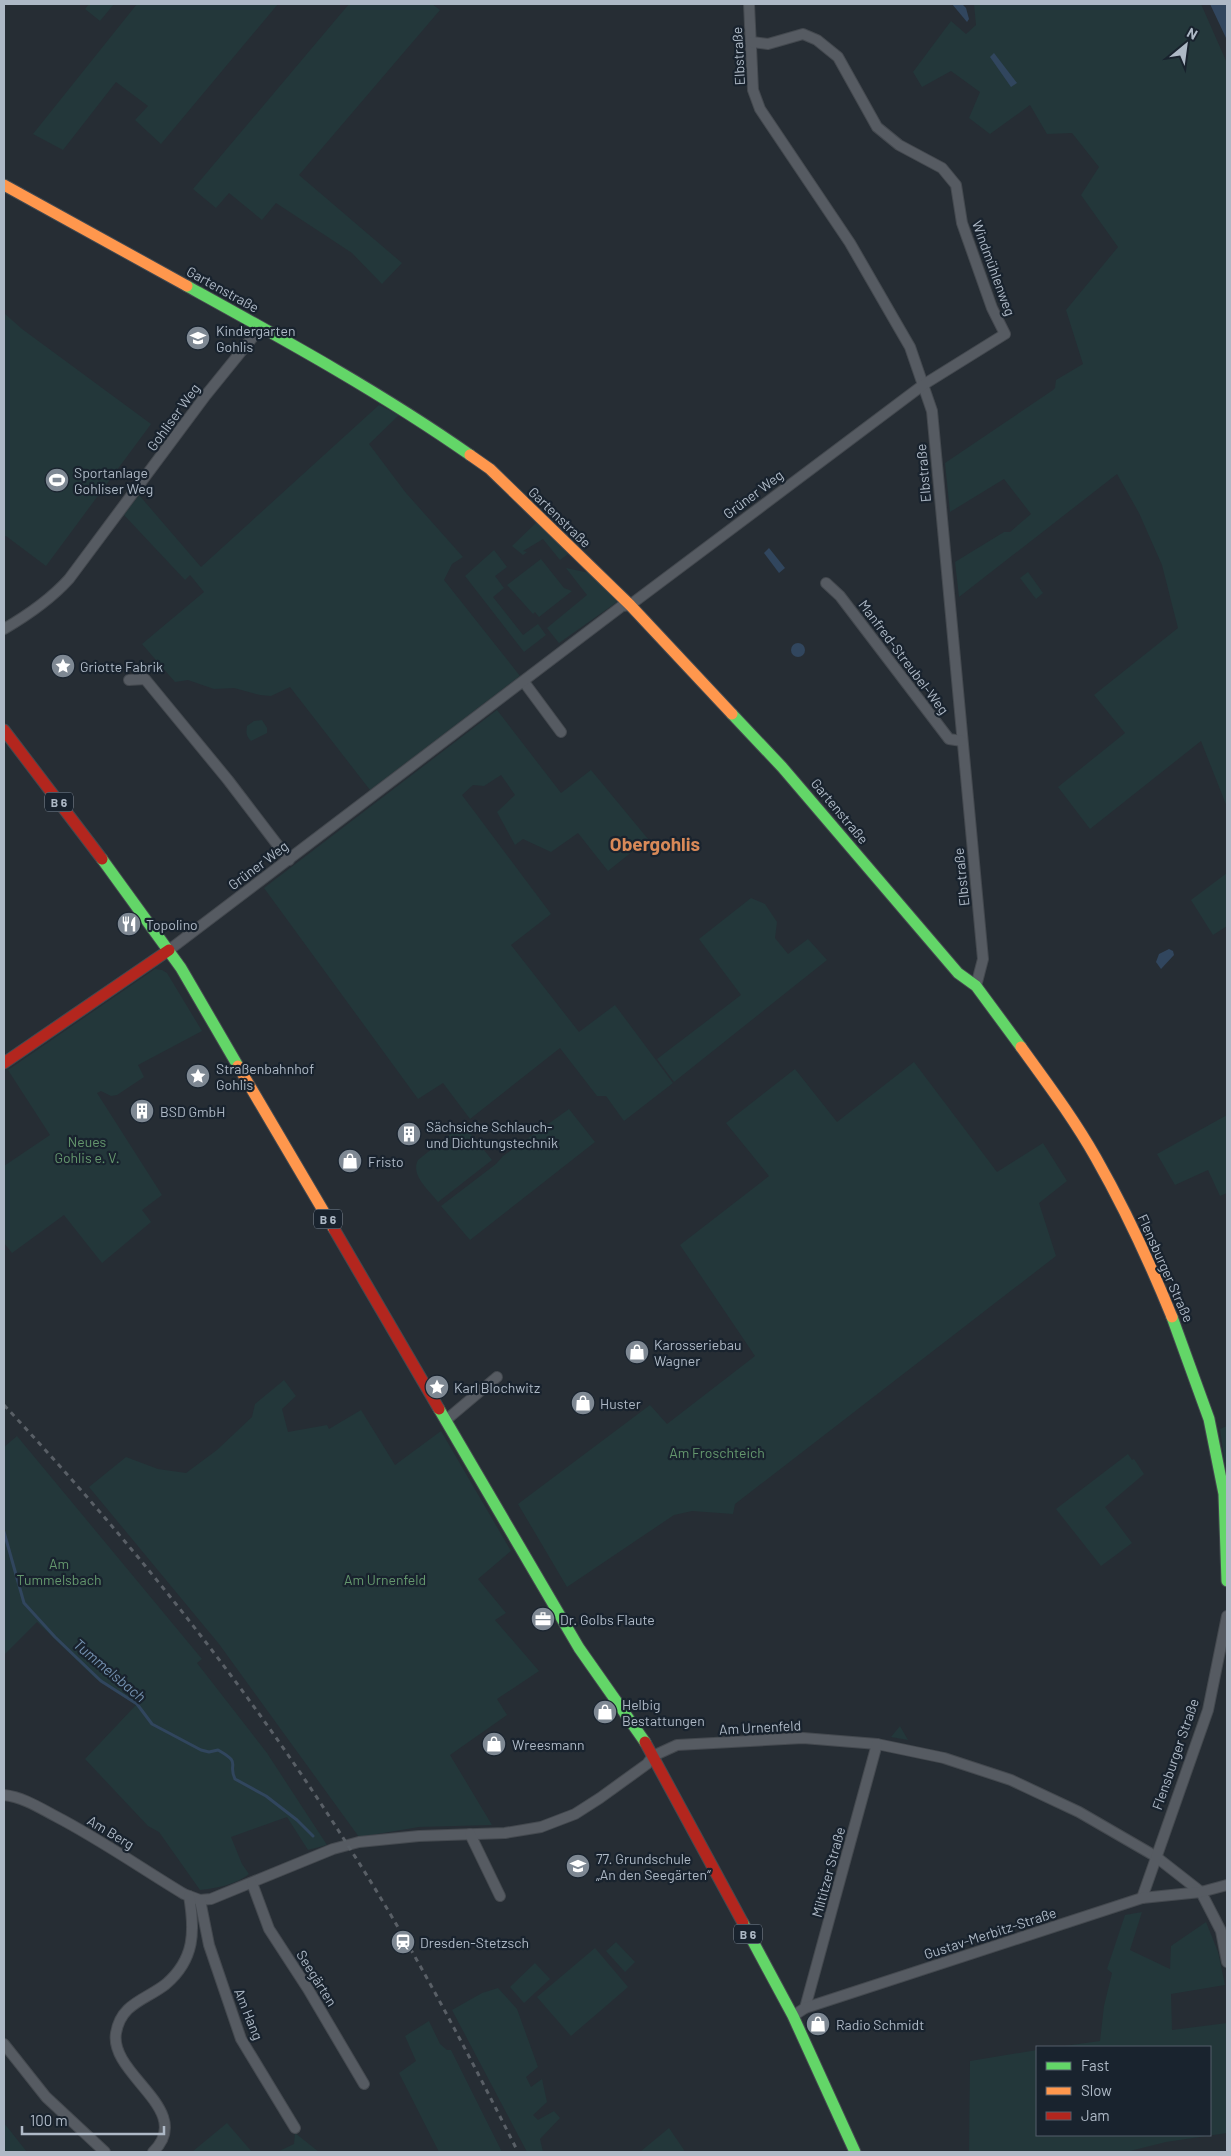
<svg xmlns="http://www.w3.org/2000/svg" width="1231" height="2156" font-family="Barlow,sans-serif">
	<rect width="100%" height="100%" fill="#262d34"/>
	<g fill="#23373a">
		<polygon points="89,4 114,4 100,21 85,9"/>
		<polygon points="137,4 278,4 161,144 135,120 148,106 116,82 63,150 33,134"/>
		<polygon points="349,4 432,4 440,10 299,175 402,263 382,284 352,253 276,203 262,220 229,193 216,208 193,189"/>
		<polygon points="974,4 1201,4 1227,63 1227,807 1201,741 1090,829 1058,787 1125,733 1094,695 1178,628 1162,565 1139,513 1117,474 959,597 955,562 1004,532 1010,532 1031,514 1004,479 950,512 945,463 1053,390 1055,388 1056,380 1083,364 1066,310 1118,247 1081,195 1099,167 1072,133 1047,134 1030,105 990,134 969,118 980,92 951,71 922,87 913,72 951,21 966,34 976,25"/>
		<polygon points="4,313 22,329 151,424 46,566 6,536 4,537"/>
		<polygon points="379,405 399,415 369,444 406,493 463,557 452,564 444,580 520,676 370,790 290,687 271,696 260,695 234,688 214,689 188,680 175,682 142,644 204,592 190,575 185,580 124,515 139,495 201,567"/>
		<polygon points="537,522 568,554 560,560 543,539 523,551 527,552 523,555 512,546"/>
		<polygon points="494,550 507,567 495,576 504,588 493,597 523,635 538,624 546,635 524,652 465,576"/>
		<polygon points="541,559 564,588 572,591 539,617 535,612 533,614 507,585"/>
		<polygon points="566,568 590,573 617,602 559,643 547,628 587,595"/>
		<polygon points="1028,572 1043,593 1036,599 1020,578"/>
		<polygon points="497,710 561,793 591,770 648,839 608,871 578,833 551,852 523,839 515,845 497,812 515,795 501,775 484,786 473,785 462,795 551,914 511,945 579,1032 615,1005 673,1083 624,1121 606,1096 597,1096 560,1048 470,1119 443,1083 418,1099 264,888"/>
		<path d="M262 720 267 728V733L251 741C246 736 246 733 247 726L254 721Z"/>
		<polygon points="1227,873 1227,926 1213,935 1191,900"/>
		<polygon points="751,898 765,904 777,922 775,938 788,954 808,939 827,960 674,1082 657,1059 741,995 699,939"/>
		<polygon points="155,969 162,970 167,973 202,1031 138,1065 144,1077 117,1095 111,1096 101,1091 97,1093 162,1195 142,1210 151,1222 102,1263 64,1215 12,1253 4,1243 4,1166 50,1135 8,1070"/>
		<polygon points="914,1062 997,1172 1043,1143 1067,1181 1039,1203 1056,1256 735,1504 733,1514 692,1511 674,1515 567,1587 518,1504 650,1405 667,1424 755,1356 680,1245 769,1176 726,1123 795,1069 837,1122"/>
		<polygon points="569,1109 595,1142 470,1240 441,1206 496,1164 503,1156"/>
		<polygon points="1227,1115 1227,1193 1220,1196 1208,1170 1175,1185 1157,1154"/>
		<path d="M463 1124 492 1160 438 1202C429 1190 410 1175 418 1160Z"/>
		<polygon points="284,1380 296,1396 282,1409 288,1432 327,1425 329,1429 361,1410 395,1465 441,1431 511,1551 478,1579 506,1613 495,1620 539,1671 497,1699 507,1715 450,1755 492,1825 419,1827 359,1837 219,1644 89,1487 126,1457 158,1469 186,1473 217,1450 252,1417 255,1404"/>
		<polygon points="1227,1426 1227,1478 1220,1429"/>
		<path d="M17 1436 202 1659 197 1663 267 1753 327 1845 308 1850 287 1817 231 1837 242 1864 249 1874C236 1885 216 1888 200 1890L159 1832 148 1826 85 1759 136 1705 96 1679 37 1622 4 1655V1447Z"/>
		<polygon points="1128,1454 1132,1460 1134,1459 1144,1474 1105,1507 1132,1543 1101,1566 1056,1509"/>
		<polygon points="900,1726 908,1740 891,1737"/>
		<polygon points="1142,1912 1130,1950 1170,1969 1171,1946 1206,1922 1218,1952 1225,1985 1171,1994 1172,2030 1227,2023 1227,2133 1166,2142 1126,2152 969,2152 970,2061 1037,2050 1037,2135 1210,2135 1210,2047 1057,2047 1100,2041 1104,2006 1112,1973 1107,1969 1125,1915"/>
		<polygon points="616,1942 635,1962 625,1972 606,1951"/>
		<polygon points="595,1948 628,1987 571,2036 537,1997"/>
		<polygon points="535,1963 550,1979 524,2003 510,1987"/>
		<polygon points="498,1988 517,2009 538,2067 526,2077 531,2087 542,2079 547,2102 533,2115 538,2120 554,2111 560,2118 540,2139 543,2152 527,2152 452,2010 482,1993"/>
		<polygon points="429,2021 440,2044 447,2050 451,2050 502,2152 439,2152 438,2150 399,2073 416,2061 405,2036"/>
		<polygon points="4,2123 27,2152 4,2152"/>
		<polygon points="227,2123 252,2152 192,2152"/>
		<polygon points="669,2128 684,2150 683,2152 640,2152"/>
		<polygon points="295,2133 319,2152 277,2152 294,2144"/>
	</g>
	<g fill="#31465e">
		<polygon points="952,4 962,4 966,8 969,19 967,22"/>
		<polygon points="1210,4 1227,4 1227,40"/>
		<polygon points="994,53 1017,83 1011,87 990,57"/>
		<polygon points="769,548 785,568 779,573 764,553"/>
		<circle cx="798" cy="650" r="7"/>
		<polygon points="1169,949 1173,951 1174,955 1161,969 1156,962 1159,954"/>
	</g>
	<g fill="none" stroke-linecap="round" stroke-linejoin="round">
		<path stroke="#31465e" stroke-width="3" d="M4 1532 24 1603 55 1637 101 1681 137 1704 152 1724 201 1750 209 1752 218 1750C243 1764 227 1763 235 1779L266 1796 297 1820 313 1836"/>
		<g stroke="#44494f" stroke-width="12">
			<g id="street">
				<polyline points="749,4 753,90 760,109 850,243 899,328 910,347 932,411 983,959 976,986"/>
				<polyline points="826,583 840,596 949,739 962,741"/>
				<path d="M4 629C28 615 50 600 69 579L206 395 261 327"/>
				<polyline points="129,680 145,679 228,780 289,860"/>
				<polyline points="524,682 561,732"/>
				<polyline points="169,950 622,606 630,605 923,385 1005,334 992,308 962,223 956,185 942,168 899,145 877,127 838,57 817,40 803,34 768,44 752,42"/>
				<polyline points="446,1420 497,1377"/>
				<path d="M4 1795C23 1797 40 1808 57 1817 101 1840 141 1868 184 1894L200 1900 211 1899 333 1849 359 1842 419 1836 505 1833 541 1827 575 1814 600 1798 647 1764 653 1756 677 1745 803 1738 877 1744 944 1758 1011 1780 1079 1812 1155 1856 1201 1892 1221 1931 1227 1962"/>
				<polyline points="470,1834 500,1896"/>
				<polyline points="252,1883 269,1929 308,1989 364,2084"/>
				<polyline points="1142,1898 1208,1710 1227,1616"/>
				<polyline points="200,1900 209,1945 241,2039 295,2128"/>
				<polyline points="805,2008 877,1744"/>
				<polyline points="793,2016 805,2008 1142,1898 1201,1892 1227,1885"/>
				<polyline points="4,2044 46,2097 105,2152"/>
				<path d="M153 2152C196 2110 109 2075 116 2033 121 2003 146 2000 166 1984 195 1959 195 1931 189 1896"/>
			</g>
		</g>
		<g stroke="#44494f" stroke-width="13">
			<g id="fast">
				<path d="M187 286C283 339 380 392 470 455"/>
				<polyline points="732,714 782,767 958,973 976,986 1021,1047"/>
				<polyline points="102,859 181,968 238,1066"/>
				<polyline points="1172,1317 1209,1419 1224,1494 1227,1581"/>
				<polyline points="439,1409 579,1648 645,1742"/>
				<polyline points="743,1923 793,2016 855,2152"/>
			</g>
		</g>
		<g stroke="#44494f" stroke-width="13">
			<g id="slow">
				<polyline points="4,185 187,286"/>
				<polyline points="470,455 490,469 630,605 732,714"/>
				<path d="M1021 1047C1047 1083 1074 1119 1096 1158 1125 1209 1150 1263 1172 1317"/>
				<polyline points="238,1066 334,1229"/>
			</g>
		</g>
		<g stroke="#44494f" stroke-width="13">
			<g id="jam">
				<polyline points="4,730 102,859"/>
				<polyline points="4,1063 169,950"/>
				<polyline points="334,1229 439,1409"/>
				<polyline points="645,1742 743,1923"/>
			</g>
		</g>
		<use href="#street" stroke="#565b62" stroke-width="10"/>
		<use href="#fast" stroke="#63d668" stroke-width="11"/>
		<use href="#slow" stroke="#ff974d" stroke-width="11"/>
		<use href="#jam" stroke="#b3261e" stroke-width="11"/>
		<path stroke="#595f66" stroke-width="3" stroke-dasharray="5 5" stroke-linecap="butt" d="M4 1405C131 1541 247 1686 347 1844 411 1943 465 2047 518 2152"/>
	</g>
	<defs>
		<g id="school-disc" transform="scale(1.25)"><circle r="9.5" fill="#7e8893" stroke="#19232e"/><path d="M0-5L7-2L0 1L-7-2ZM-4 1L0 2.5L4 1V4Q0 6-4 4Z" fill="#fff"/></g>
		<g id="stadium-disc" transform="scale(1.25)"><circle r="9.5" fill="#7e8893" stroke="#19232e"/><path d="M0-5a6.5 5 0 1 0 0 10a6.5 5 0 1 0 0-10ZM-3.5-1.8h7v3.6h-7Z" fill="#fff"/></g>
		<g id="sight-disc" transform="scale(1.25)"><circle r="9.5" fill="#7e8893" stroke="#19232e"/><path d="M0-6L1.8-2.2L6-1.7L2.9 1.2L3.7 5.4L0 3.3L-3.7 5.4L-2.9 1.2L-6-1.7L-1.8-2.2Z" fill="#fff"/></g>
		<g id="restaurant-disc" transform="scale(1.25)"><circle r="9.5" fill="#7e8893" stroke="#19232e"/><path d="M-5-6h1v4h1v-4h1v4h1v-4h1v5L-1.5 .5V6h-2V.5L-5-1ZM5-6V6H3V1.5H1.5Q1.5-4 5-6Z" fill="#fff"/></g>
		<g id="building-disc" transform="scale(1.25)"><circle r="9.5" fill="#7e8893" stroke="#19232e"/><path d="M-4-6H4V6H1V3H-1V6H-4ZM-2.5-4.3h1.7v1.8h-1.7ZM.8-4.3h1.7v1.8H.8ZM-2.5-1h1.7V.8h-1.7ZM.8-1h1.7V.8H.8Z" fill="#fff"/></g>
		<g id="shop-disc" transform="scale(1.25)"><circle r="9.5" fill="#7e8893" stroke="#19232e"/><path d="M-5-2.5h2.3a2.7 3.5 0 0 1 5.4 0H5L5.5 6h-11ZM-1.5-2.5h3a1.5 2.3 0 0 0-3 0Z" fill="#fff"/></g>
		<g id="office-disc" transform="scale(1.25)"><circle r="9.5" fill="#7e8893" stroke="#19232e"/><path d="M-6-3h4V-5.5h4V-3h4V5H-6ZM-1-4.5V-3h2v-1.5ZM-6 0V1H6V0Z" fill="#fff"/></g>
		<g id="station-disc" transform="scale(1.25)"><circle r="9.5" fill="#7e8893" stroke="#19232e"/><path d="M-3-6H3Q5-6 5-4V2Q5 4 3 4L4.5 6H3L1.5 4h-3L-3 6H-4.5L-3 4Q-5 4-5 2V-4Q-5-6-3-6ZM-3.5-4v3h7v-3ZM-3.5 1v1.5H-2V1ZM2 1v1.5H3.5V1Z" fill="#fff"/></g>
	</defs>
	<g fill-rule="evenodd">
		<use href="#school-disc" x="198" y="338"/>
		<use href="#stadium-disc" x="57" y="480"/>
		<use href="#sight-disc" x="63" y="666"/>
		<use href="#restaurant-disc" x="129" y="924"/>
		<use href="#sight-disc" x="198" y="1076"/>
		<use href="#building-disc" x="142" y="1111"/>
		<use href="#building-disc" x="409" y="1134"/>
		<use href="#shop-disc" x="350" y="1161"/>
		<use href="#shop-disc" x="637" y="1352"/>
		<use href="#sight-disc" x="437" y="1387"/>
		<use href="#shop-disc" x="583" y="1403"/>
		<use href="#office-disc" x="543" y="1619"/>
		<use href="#shop-disc" x="605" y="1712"/>
		<use href="#shop-disc" x="494" y="1744"/>
		<use href="#school-disc" x="578" y="1866"/>
		<use href="#station-disc" x="403" y="1942"/>
		<use href="#shop-disc" x="818" y="2024"/>
	</g>
	<g text-anchor="middle" dominant-baseline="central" stroke-width="4.5" stroke-linejoin="round" paint-order="stroke">
		<g fill="#19232e" stroke="#818c98" stroke-width="1">
			<rect x="45" y="792.5" width="28" height="19" rx="4"/>
			<rect x="314" y="1209.5" width="28" height="19" rx="4"/>
			<rect x="734" y="1924.5" width="28" height="19" rx="4"/>
		</g>
		<g font-size="12" font-weight="bold" fill="#aeb9c6">
			<text x="59" y="802">B 6</text>
			<text x="328" y="1219">B 6</text>
			<text x="748" y="1934">B 6</text>
		</g>
		<g font-size="14" fill="#aeb9c6" stroke="#19232e">
			<text transform="translate(738 56) rotate(-93)">Elbstraße</text>
			<text transform="translate(994 268) rotate(70)">Windmühlenweg</text>
			<text transform="translate(223 289) rotate(29)">Gartenstraße</text>
			<text transform="translate(173 417) rotate(-54)">Gohliser Weg</text>
			<text transform="translate(923 473) rotate(-95)">Elbstraße</text>
			<text transform="translate(753 494) rotate(-37)">Grüner Weg</text>
			<text transform="translate(560 517) rotate(44)">Gartenstraße</text>
			<text transform="translate(904 657) rotate(53)">Manfred-Streubel-Weg</text>
			<text transform="translate(840 811) rotate(50)">Gartenstraße</text>
			<text transform="translate(258 865) rotate(-37)">Grüner Weg</text>
			<text transform="translate(961 877) rotate(-96)">Elbstraße</text>
			<text transform="translate(1166 1268) rotate(66)">Flensburger Straße</text>
			<text transform="translate(760 1727) rotate(-3)">Am Urnenfeld</text>
			<text transform="translate(1175 1754) rotate(-71)">Flensburger Straße</text>
			<text transform="translate(111 1832) rotate(31)">Am Berg</text>
			<text transform="translate(828 1872) rotate(-75)">Miltitzer Straße</text>
			<text transform="translate(990 1933) rotate(-18)">Gustav-Merbitz-Straße</text>
			<text transform="translate(317 1978) rotate(58)">Seegärten</text>
			<text transform="translate(249 2014) rotate(68)">Am Hang</text>
		</g>
		<g font-size="14" fill="#aeb9c6" stroke="#19232e" text-anchor="start">
			<text x="216" y="330">Kindergarten<tspan x="216" dy="16">Gohlis</tspan></text>
			<text x="74" y="472">Sportanlage<tspan x="74" dy="16">Gohliser Weg</tspan></text>
			<text x="80" y="666">Griotte Fabrik</text>
			<text x="146" y="924">Topolino</text>
			<text x="216" y="1068">Straßenbahnhof<tspan x="216" dy="16">Gohlis</tspan></text>
			<text x="160" y="1111">BSD GmbH</text>
			<text x="426" y="1126">Sächsiche Schlauch-<tspan x="426" dy="16">und Dichtungstechnik</tspan></text>
			<text x="368" y="1161">Fristo</text>
			<text x="654" y="1344">Karosseriebau<tspan x="654" dy="16">Wagner</tspan></text>
			<text x="454" y="1387">Karl Blochwitz</text>
			<text x="600" y="1403">Huster</text>
			<text x="560" y="1619">Dr. Golbs Flaute</text>
			<text x="622" y="1704">Helbig<tspan x="622" dy="16">Bestattungen</tspan></text>
			<text x="512" y="1744">Wreesmann</text>
			<text x="596" y="1858">77. Grundschule<tspan x="596" dy="16">„An den Seegärten“</tspan></text>
			<text x="420" y="1942">Dresden-Stetzsch</text>
			<text x="836" y="2024">Radio Schmidt</text>
		</g>
		<g font-size="14" fill="#65986e" stroke="#19232e">
			<text x="87" y="1141">Neues<tspan x="87" dy="16">Gohlis e. V.</tspan></text>
			<text x="717" y="1452">Am Froschteich</text>
			<text x="59" y="1563">Am<tspan x="59" dy="16">Tummelsbach</tspan></text>
			<text x="385" y="1579">Am Urnenfeld</text>
		</g>
		<g font-size="15" font-style="italic" fill="#7491b0" stroke="#19232e">
			<text transform="translate(110 1670) rotate(40)">Tummelsbach</text>
		</g>
		<g font-size="19" font-weight="bold" fill="#d88958" stroke="#19232e">
			<text x="655" y="843">Obergohlis</text>
		</g>
	</g>
	<rect width="1231" height="2156" fill="none" stroke="#aeb9c6" stroke-width="10"/>
	<rect x="1036" y="2046" width="175" height="90" fill="#19232e" stroke="#555f6b"/>
	<rect x="1046" y="2062" width="25" height="8" fill="#63d668" stroke="#555f6b"/>
	<text x="1081" y="2071" font-size="15" fill="#aeb9c6">Fast</text>
	<rect x="1046" y="2087" width="25" height="8" fill="#ff974d" stroke="#555f6b"/>
	<text x="1081" y="2096" font-size="15" fill="#aeb9c6">Slow</text>
	<rect x="1046" y="2112" width="25" height="8" fill="#b3261e" stroke="#555f6b"/>
	<text x="1081" y="2121" font-size="15" fill="#aeb9c6">Jam</text>
	<g transform="translate(1186 45) rotate(29)" stroke="#19232e" stroke-width="4" paint-order="stroke">
	<path d="M0-4L9 19L0 12L-9 19Z" fill="#aeb9c6"/>
	<text y="-8" font-size="14" font-weight="bold" text-anchor="middle" fill="#aeb9c6">N</text>
	</g>
	<path d="M22 2126v8h142v-8" fill="none" stroke="#aeb9c6" stroke-width="2.5"/>
	<text x="30" y="2126" font-size="15" fill="#aeb9c6" stroke="#19232e" stroke-width="4" paint-order="stroke">100 m</text>
</svg>
